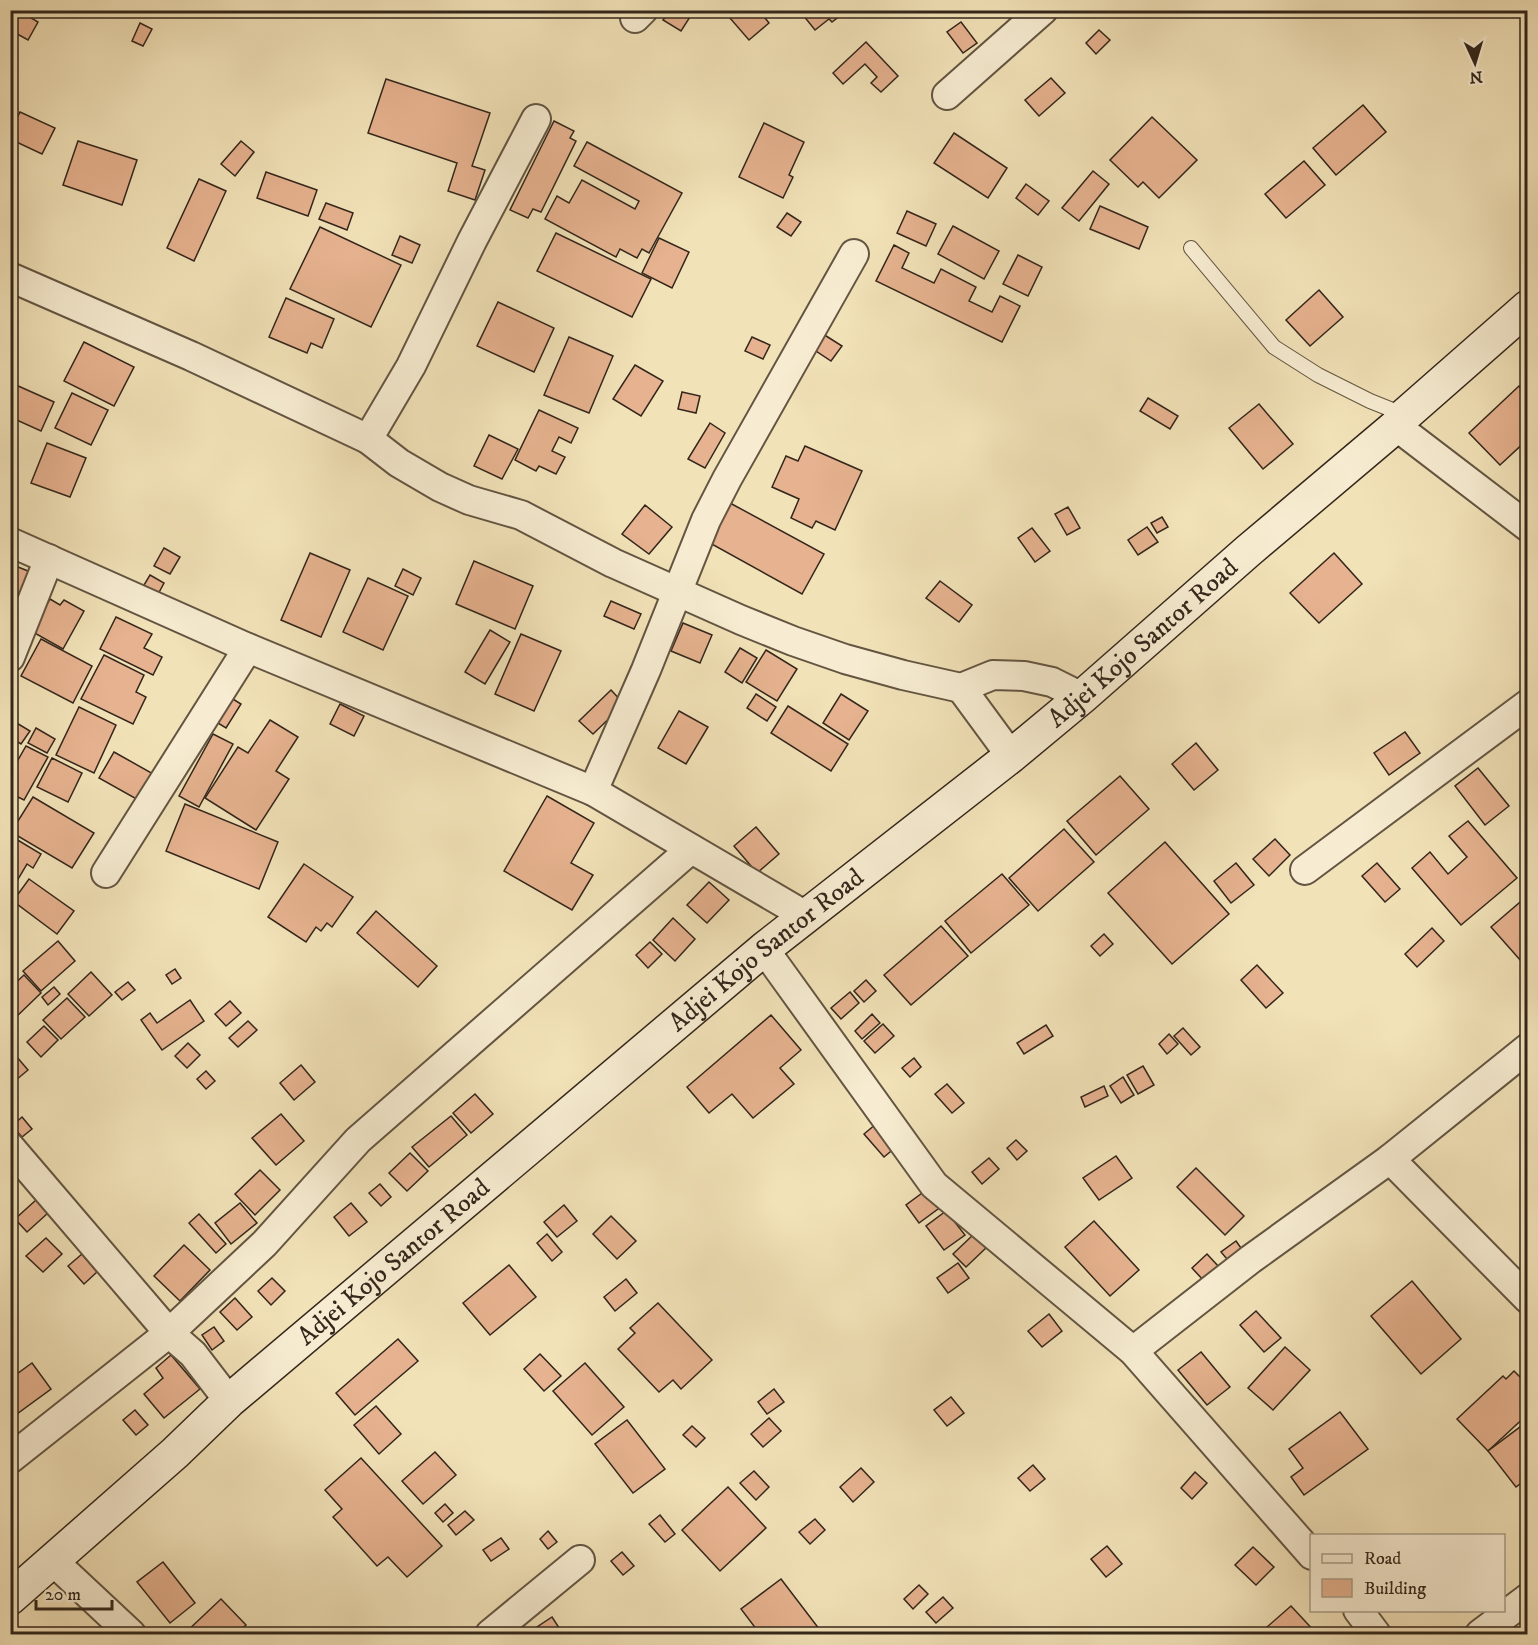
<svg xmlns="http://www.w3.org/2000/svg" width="1538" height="1645" font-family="'IM FELL DW Pica',serif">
	<rect width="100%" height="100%" fill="#f2e2b8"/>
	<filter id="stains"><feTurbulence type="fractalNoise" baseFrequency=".00333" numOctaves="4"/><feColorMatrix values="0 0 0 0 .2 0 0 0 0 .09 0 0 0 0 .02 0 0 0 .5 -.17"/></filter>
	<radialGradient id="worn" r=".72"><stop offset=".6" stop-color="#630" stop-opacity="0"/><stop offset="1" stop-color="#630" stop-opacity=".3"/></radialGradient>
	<g fill="#e6b28f" stroke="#33261b" stroke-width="1.5">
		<polygon points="14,10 18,10 38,22 28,40 10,30 10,16"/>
		<polygon points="670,10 681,10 690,17 681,31 663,20"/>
		<polygon points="723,10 759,10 769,23 749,40"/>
		<polygon points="799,10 844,10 845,12 832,22 829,19 815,30"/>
		<polygon points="961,22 977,43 963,53 947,32"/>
		<polygon points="140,23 152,29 143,46 132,41"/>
		<polygon points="1099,30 1110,40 1096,54 1086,43"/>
		<polygon points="866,42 898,76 881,92 871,83 877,77 865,64 843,84 833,73"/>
		<polygon points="1051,78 1065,93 1039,116 1025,100"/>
		<polygon points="386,79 490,113 472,166 485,170 475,200 448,191 457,163 368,133"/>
		<polygon points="1363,105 1386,132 1336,175 1313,148"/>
		<polygon points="20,112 55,128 42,154 10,139 10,132"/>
		<polygon points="1152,117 1197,160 1159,198 1143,182 1138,187 1110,160"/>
		<polygon points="554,121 574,131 570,138 576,141 541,212 533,209 528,218 510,210"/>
		<polygon points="764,123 804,142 789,175 793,177 783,198 739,177"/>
		<polygon points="954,133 1007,168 988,198 934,163"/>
		<polygon points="78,141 137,160 122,205 63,185"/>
		<polygon points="241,141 254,152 235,176 221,164"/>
		<polygon points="587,142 682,193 649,253 642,249 637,258 620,249 616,257 545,219 557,196 569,203 582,180 635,209 639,201 574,166"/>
		<polygon points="1304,161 1325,185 1286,218 1265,194"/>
		<polygon points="1093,171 1109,184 1079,221 1062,208"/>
		<polygon points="266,172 317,190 308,216 257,198"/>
		<polygon points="199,179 226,191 194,261 167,248"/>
		<polygon points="1026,184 1049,201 1038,215 1016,198"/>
		<polygon points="326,203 353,213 347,230 319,219"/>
		<polygon points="1100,206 1148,227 1139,249 1090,229"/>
		<polygon points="907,211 936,224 926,246 897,233"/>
		<polygon points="787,213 801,222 791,236 777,227"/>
		<polygon points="953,226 999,251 984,279 938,254"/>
		<polygon points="320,227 401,265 371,327 290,289"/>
		<polygon points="556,233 651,279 632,317 537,271"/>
		<polygon points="400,236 420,245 412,263 392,255"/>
		<polygon points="659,238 689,252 672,288 642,273"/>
		<polygon points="894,245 909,253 902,268 934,283 941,269 976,287 969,301 992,312 1000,296 1020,306 1002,342 876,281"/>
		<polygon points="1018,255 1042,267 1028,296 1003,284"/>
		<polygon points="1319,290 1343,317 1310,346 1286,320"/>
		<polygon points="286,298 334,319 322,348 311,343 307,353 269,337"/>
		<polygon points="498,302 554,328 534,372 477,346"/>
		<polygon points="823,334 842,346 831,361 813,349"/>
		<polygon points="569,337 613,356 589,413 544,395"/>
		<polygon points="752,337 770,345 763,359 745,351"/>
		<polygon points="84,342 134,367 114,406 64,381"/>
		<polygon points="635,365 663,381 641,416 613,399"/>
		<polygon points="16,385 54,402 41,431 10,417 10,398"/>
		<polygon points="1519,386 1528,395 1528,439 1500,465 1469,433"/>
		<polygon points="682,392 700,396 696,413 678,409"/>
		<polygon points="72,393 108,410 91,445 55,428"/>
		<polygon points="1148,398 1178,416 1170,429 1140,411"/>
		<polygon points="1259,404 1293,444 1263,469 1229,428"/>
		<polygon points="539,410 578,428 571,443 559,437 552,451 565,457 556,474 539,466 536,471 515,460"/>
		<polygon points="710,423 725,433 705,468 688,459"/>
		<polygon points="489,435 518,449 502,479 474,466"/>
		<polygon points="47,443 86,458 70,497 31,483"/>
		<polygon points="805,446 862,471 835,530 816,521 812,528 791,518 799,499 772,487 786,456 798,461"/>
		<polygon points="730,503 824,554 802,594 708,542"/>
		<polygon points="645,505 672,527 649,554 622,534"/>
		<polygon points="1068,507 1080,528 1067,535 1055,514"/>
		<polygon points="1162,517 1168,527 1157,533 1151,523"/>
		<polygon points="1147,527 1158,542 1138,555 1128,540"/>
		<polygon points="1032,528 1050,551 1035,562 1018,538"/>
		<polygon points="164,548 180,557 170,574 154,566"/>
		<polygon points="310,553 350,570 321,637 281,620"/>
		<polygon points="1334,553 1362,584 1319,623 1290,593"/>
		<polygon points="474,561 533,586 515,629 456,604"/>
		<polygon points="13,565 33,573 23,597 10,592 10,570"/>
		<polygon points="403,569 421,578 413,595 395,586"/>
		<polygon points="150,575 164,583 156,598 141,590"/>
		<polygon points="368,578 408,596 383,650 343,632"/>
		<polygon points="940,581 972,605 959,622 926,598"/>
		<polygon points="50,599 60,605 64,600 84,611 63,649 31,631"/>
		<polygon points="611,601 641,614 634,629 604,616"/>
		<polygon points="116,617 152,634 144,648 162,657 153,675 100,649"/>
		<polygon points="683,623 712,635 700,663 671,651"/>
		<polygon points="490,630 510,642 485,684 465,672"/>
		<polygon points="521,634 561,651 534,711 495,694"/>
		<polygon points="41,639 92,666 73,703 21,676"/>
		<polygon points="740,648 757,658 742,683 725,672"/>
		<polygon points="766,650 797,669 777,701 746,682"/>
		<polygon points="104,655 144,675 136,692 146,697 133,724 81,699"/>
		<polygon points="611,690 624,704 593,734 579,721"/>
		<polygon points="756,694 776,707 767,721 747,708"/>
		<polygon points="841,694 868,711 849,740 823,723"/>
		<polygon points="228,696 241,704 226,728 213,720"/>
		<polygon points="340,704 364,716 354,736 330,724"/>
		<polygon points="788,706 848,744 831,771 771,733"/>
		<polygon points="79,707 116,725 94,773 56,755"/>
		<polygon points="679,711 708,727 686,764 658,748"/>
		<polygon points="10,719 30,731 21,744 10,737"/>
		<polygon points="270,720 298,737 276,771 289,779 256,830 205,798 238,747 248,753"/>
		<polygon points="36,728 55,739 47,753 28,743"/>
		<polygon points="1405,732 1420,753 1389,775 1374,753"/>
		<polygon points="213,734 233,744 199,807 179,796"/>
		<polygon points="1196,743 1218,770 1194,790 1172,764"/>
		<polygon points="26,746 48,757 24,800 10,793 10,774"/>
		<polygon points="114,752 155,775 140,801 99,778"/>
		<polygon points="52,758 82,773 68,802 37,787"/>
		<polygon points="1478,768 1509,806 1485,825 1455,786"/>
		<polygon points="1120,776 1149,809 1096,855 1067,821"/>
		<polygon points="547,796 594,823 571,863 593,875 572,910 504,871"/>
		<polygon points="33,797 94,833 72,868 11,832"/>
		<polygon points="185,804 278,842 259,889 166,851"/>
		<polygon points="1468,821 1517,878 1461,925 1412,868 1430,852 1448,874 1467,857 1449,836"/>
		<polygon points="756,827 779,854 757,873 734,846"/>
		<polygon points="1064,829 1094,862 1038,911 1009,878"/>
		<polygon points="11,836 41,854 33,868 27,864 14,886 10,885"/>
		<polygon points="1275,839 1290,855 1269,876 1253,859"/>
		<polygon points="1165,842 1229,914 1172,964 1108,893"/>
		<polygon points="1236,863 1254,885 1231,903 1214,881"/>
		<polygon points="1377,863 1400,889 1385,902 1362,876"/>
		<polygon points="304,864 353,897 332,927 327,923 321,931 316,927 306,942 268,917"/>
		<polygon points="1002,874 1029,905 971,953 945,921"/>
		<polygon points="29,879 74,911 57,934 13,901"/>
		<polygon points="709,882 729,900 707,923 687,905"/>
		<polygon points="1526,897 1528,900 1528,969 1491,927"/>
		<polygon points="376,911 437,966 418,987 357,933"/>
		<polygon points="673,918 695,939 675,961 653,940"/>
		<polygon points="941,926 968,956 911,1005 884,975"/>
		<polygon points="1432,928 1444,941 1417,967 1405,954"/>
		<polygon points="1104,934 1113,944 1100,956 1091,946"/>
		<polygon points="58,941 75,961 41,991 23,971"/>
		<polygon points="650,942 662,954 648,968 636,955"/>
		<polygon points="1257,965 1283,993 1266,1008 1241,980"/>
		<polygon points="175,969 181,978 172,984 166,975"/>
		<polygon points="91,972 112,995 89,1016 68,994"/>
		<polygon points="24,975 41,993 16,1017 10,1011 10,988"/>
		<polygon points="866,980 876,991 864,1002 854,991"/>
		<polygon points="128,982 135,990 122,1000 115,992"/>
		<polygon points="54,987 60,994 48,1005 42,997"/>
		<polygon points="850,992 859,1003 841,1019 831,1008"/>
		<polygon points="67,998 85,1017 61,1039 43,1020"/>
		<polygon points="190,1000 204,1021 162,1050 141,1020 150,1013 157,1023"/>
		<polygon points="230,1001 241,1013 226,1026 215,1014"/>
		<polygon points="872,1014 880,1023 862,1039 855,1031"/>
		<polygon points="771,1015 801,1050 780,1068 794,1084 753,1118 732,1094 709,1113 687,1087"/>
		<polygon points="248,1021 257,1030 238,1047 229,1038"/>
		<polygon points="883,1024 894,1036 875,1053 864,1041"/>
		<polygon points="1046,1025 1053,1036 1024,1054 1017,1043"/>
		<polygon points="44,1026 58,1040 41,1057 27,1042"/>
		<polygon points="1183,1028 1200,1047 1191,1055 1174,1036"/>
		<polygon points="1169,1034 1178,1044 1167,1054 1159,1044"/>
		<polygon points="188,1043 200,1055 187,1068 175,1056"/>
		<polygon points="16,1056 28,1070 10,1085 10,1061"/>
		<polygon points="914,1058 921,1067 910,1077 902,1068"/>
		<polygon points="301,1065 315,1082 294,1100 280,1083"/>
		<polygon points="1143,1066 1154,1085 1138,1094 1127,1075"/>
		<polygon points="206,1071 215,1081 206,1089 197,1079"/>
		<polygon points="1123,1077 1134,1095 1121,1103 1110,1086"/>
		<polygon points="947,1084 964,1103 952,1113 935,1094"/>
		<polygon points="1104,1086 1108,1096 1085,1107 1081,1097"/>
		<polygon points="475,1094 493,1114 471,1133 453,1113"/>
		<polygon points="281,1114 304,1141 276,1165 252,1138"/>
		<polygon points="451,1116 467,1135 429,1167 412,1147"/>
		<polygon points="22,1117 32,1129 22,1137 12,1126"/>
		<polygon points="876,1124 896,1147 884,1157 864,1134"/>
		<polygon points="1016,1140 1027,1151 1017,1160 1007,1148"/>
		<polygon points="410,1153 428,1171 407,1191 389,1173"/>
		<polygon points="1116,1156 1132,1178 1099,1200 1083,1178"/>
		<polygon points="989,1158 999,1169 982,1184 972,1172"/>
		<polygon points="1196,1168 1244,1216 1225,1235 1177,1187"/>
		<polygon points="260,1170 280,1190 255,1215 235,1194"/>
		<polygon points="380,1184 391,1197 381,1206 369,1193"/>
		<polygon points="929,1188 942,1206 919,1223 906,1205"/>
		<polygon points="36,1200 48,1213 27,1232 15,1219"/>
		<polygon points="240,1203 257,1223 231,1244 215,1223"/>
		<polygon points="351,1203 367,1222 349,1236 334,1217"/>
		<polygon points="564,1205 577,1221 557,1237 544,1222"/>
		<polygon points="946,1211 965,1235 944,1250 926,1226"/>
		<polygon points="199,1214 226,1244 216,1253 189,1223"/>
		<polygon points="611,1216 636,1241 617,1259 593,1234"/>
		<polygon points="1094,1221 1139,1270 1110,1296 1065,1247"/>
		<polygon points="547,1234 562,1252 552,1261 537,1243"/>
		<polygon points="974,1234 987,1247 966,1267 953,1254"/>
		<polygon points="46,1238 62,1254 43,1272 26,1256"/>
		<polygon points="1236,1241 1246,1255 1232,1265 1221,1252"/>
		<polygon points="184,1245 210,1270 180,1301 154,1276"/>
		<polygon points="82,1254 97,1272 84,1284 68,1266"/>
		<polygon points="1207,1254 1219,1267 1204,1281 1192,1268"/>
		<polygon points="958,1263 969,1278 948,1293 937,1278"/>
		<polygon points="509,1265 536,1297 490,1335 463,1303"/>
		<polygon points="272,1278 285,1291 271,1305 258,1291"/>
		<polygon points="626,1279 637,1293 615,1311 604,1297"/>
		<polygon points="1412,1281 1461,1339 1421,1374 1371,1316"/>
		<polygon points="235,1298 252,1317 237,1330 220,1312"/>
		<polygon points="658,1303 712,1360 681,1389 673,1380 659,1392 618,1349 635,1333 630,1328"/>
		<polygon points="1256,1311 1281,1338 1264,1352 1240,1325"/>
		<polygon points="1049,1314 1062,1331 1042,1347 1028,1331"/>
		<polygon points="214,1327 224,1341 212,1350 202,1335"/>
		<polygon points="398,1339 418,1361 355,1415 336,1393"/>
		<polygon points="1285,1347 1310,1370 1273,1410 1248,1388"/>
		<polygon points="1201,1352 1230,1387 1207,1405 1178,1370"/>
		<polygon points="540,1354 561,1376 544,1391 524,1369"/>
		<polygon points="171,1355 200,1389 164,1418 144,1394 163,1378 156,1368"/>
		<polygon points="32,1363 51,1389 10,1419 10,1379"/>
		<polygon points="585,1363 624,1407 592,1435 553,1391"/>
		<polygon points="1514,1371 1528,1385 1528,1414 1488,1451 1457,1419 1503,1376 1506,1379"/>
		<polygon points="774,1389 784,1402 767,1414 758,1402"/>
		<polygon points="951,1397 964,1413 947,1426 934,1410"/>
		<polygon points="376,1406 401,1434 379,1454 354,1425"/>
		<polygon points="135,1410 148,1425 136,1435 123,1420"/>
		<polygon points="1340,1412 1368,1449 1304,1495 1291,1477 1303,1468 1289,1449"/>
		<polygon points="769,1418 781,1431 763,1447 751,1434"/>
		<polygon points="627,1420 665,1469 633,1493 595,1444"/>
		<polygon points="1528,1421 1528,1478 1516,1487 1488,1451"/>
		<polygon points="692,1426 705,1438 696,1447 683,1435"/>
		<polygon points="435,1452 456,1475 423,1504 402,1481"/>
		<polygon points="361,1458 442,1546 407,1577 388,1557 377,1566 333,1517 342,1509 325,1490"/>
		<polygon points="1033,1465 1045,1479 1030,1491 1018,1478"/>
		<polygon points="861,1468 874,1482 853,1502 840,1487"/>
		<polygon points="754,1471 769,1487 756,1500 740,1483"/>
		<polygon points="1195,1472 1207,1483 1192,1499 1181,1488"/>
		<polygon points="728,1487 766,1528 720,1571 682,1530"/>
		<polygon points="445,1504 453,1513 443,1522 435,1513"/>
		<polygon points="465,1511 474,1520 456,1535 448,1525"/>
		<polygon points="660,1515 675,1534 665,1542 649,1524"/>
		<polygon points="815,1519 825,1530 810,1544 799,1532"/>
		<polygon points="548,1531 557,1542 548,1549 540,1539"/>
		<polygon points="501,1538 509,1549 491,1561 483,1550"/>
		<polygon points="1107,1546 1122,1564 1106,1577 1091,1559"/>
		<polygon points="1253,1547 1274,1567 1256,1585 1235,1565"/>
		<polygon points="622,1552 634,1566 623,1575 611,1561"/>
		<polygon points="163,1562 195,1603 170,1623 137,1582"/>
		<polygon points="781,1579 823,1634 760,1634 741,1609"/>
		<polygon points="919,1585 928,1594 913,1609 904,1599"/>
		<polygon points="943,1597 953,1608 936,1623 926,1612"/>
		<polygon points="221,1599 246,1625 236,1634 184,1634"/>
		<polygon points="1291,1606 1317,1634 1259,1634"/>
		<polygon points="552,1617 563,1634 538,1634 534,1629"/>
	</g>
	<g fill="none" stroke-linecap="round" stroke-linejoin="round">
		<g stroke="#635542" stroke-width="16">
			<polyline id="lane" points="1191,248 1274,347 1318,375 1370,401 1405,415"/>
		</g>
		<g stroke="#635542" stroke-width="32">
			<g id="street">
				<polyline points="635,18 643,10"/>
				<polyline points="947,95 1043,10"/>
				<polyline points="536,119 472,241 411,366 368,439 399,463 440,487 469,500 521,515 613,563 741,620 793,641 845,659 903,675 961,688 993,675 1024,676 1052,682 1082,697"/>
				<polyline points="10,277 191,356 368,439"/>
				<polyline points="1396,426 1528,527"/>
				<polyline points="10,542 248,648 593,791 806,916"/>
				<polyline points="10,657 49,559"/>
				<polyline points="961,688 1011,756"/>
				<polyline points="593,791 646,670 706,520 727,479 854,254"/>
				<polyline points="1305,870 1528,704"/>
				<polyline points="106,873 248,648"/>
				<polyline points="764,949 934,1185 1133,1351 1312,1555"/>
				<polyline points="10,1147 169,1333 193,1354 229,1401"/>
				<polyline points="1390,1159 1528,1299"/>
				<polyline points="1133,1351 1251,1259 1390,1159 1528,1048"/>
				<polyline points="10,1459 169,1333 264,1244 358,1140 691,849"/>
				<polyline points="53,1561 131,1634"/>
				<polyline points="1358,1610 1376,1634"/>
				<polyline points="490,1634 580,1560"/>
				<polyline points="1480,1634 1528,1598"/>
			</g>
		</g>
		<g stroke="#33261b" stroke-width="36">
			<g id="secondary">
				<path id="s1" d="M10 1598 175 1453 229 1401 764 949 1011 756 1082 697 1248 551 1396 426 1405 415 1528 307"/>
			</g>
		</g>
		<use href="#lane" stroke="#f7ecd1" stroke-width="14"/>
		<use href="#street" stroke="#f7ecd1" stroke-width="28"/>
		<use href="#secondary" stroke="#f7ecd1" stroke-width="33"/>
	</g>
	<g text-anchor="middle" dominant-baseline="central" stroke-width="5" stroke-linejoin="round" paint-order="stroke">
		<g font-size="26" fill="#33261b" stroke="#f7ecd1">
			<text stroke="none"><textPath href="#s1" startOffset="1482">Adjei Kojo Santor Road</textPath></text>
			<text stroke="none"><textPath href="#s1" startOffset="996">Adjei Kojo Santor Road</textPath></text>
			<text stroke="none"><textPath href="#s1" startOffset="510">Adjei Kojo Santor Road</textPath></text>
		</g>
	</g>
	<rect width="1538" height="1645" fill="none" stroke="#f2e2b8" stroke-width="36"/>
	<rect x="12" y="12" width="1514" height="1621" fill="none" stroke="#33261b" stroke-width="3"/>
	<rect x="18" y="18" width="1502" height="1609" fill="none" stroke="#33261b" stroke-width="1.5"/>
	<rect x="1310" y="1534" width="195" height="78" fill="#f7ecd1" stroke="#a99d88" stroke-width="1.5"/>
	<rect x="1322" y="1554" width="30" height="9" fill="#f7ecd1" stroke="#a99d88" stroke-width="1.5"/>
	<text x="1364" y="1564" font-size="18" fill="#33261b">Road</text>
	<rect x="1322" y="1579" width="30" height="18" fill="#e6b28f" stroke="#a99d88" stroke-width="1.5"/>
	<text x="1364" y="1594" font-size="18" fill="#33261b">Building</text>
	<g transform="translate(1475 63) rotate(176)" stroke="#f7ecd1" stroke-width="4.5" paint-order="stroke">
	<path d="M0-4.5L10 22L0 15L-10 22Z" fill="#33261b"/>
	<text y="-9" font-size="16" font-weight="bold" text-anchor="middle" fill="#33261b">N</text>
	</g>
	<path d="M36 1600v9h76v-9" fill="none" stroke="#33261b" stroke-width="3"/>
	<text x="45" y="1600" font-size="18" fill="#33261b" stroke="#f7ecd1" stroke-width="4.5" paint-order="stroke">20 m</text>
	<rect width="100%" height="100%" filter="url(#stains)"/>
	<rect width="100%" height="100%" fill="url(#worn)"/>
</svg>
